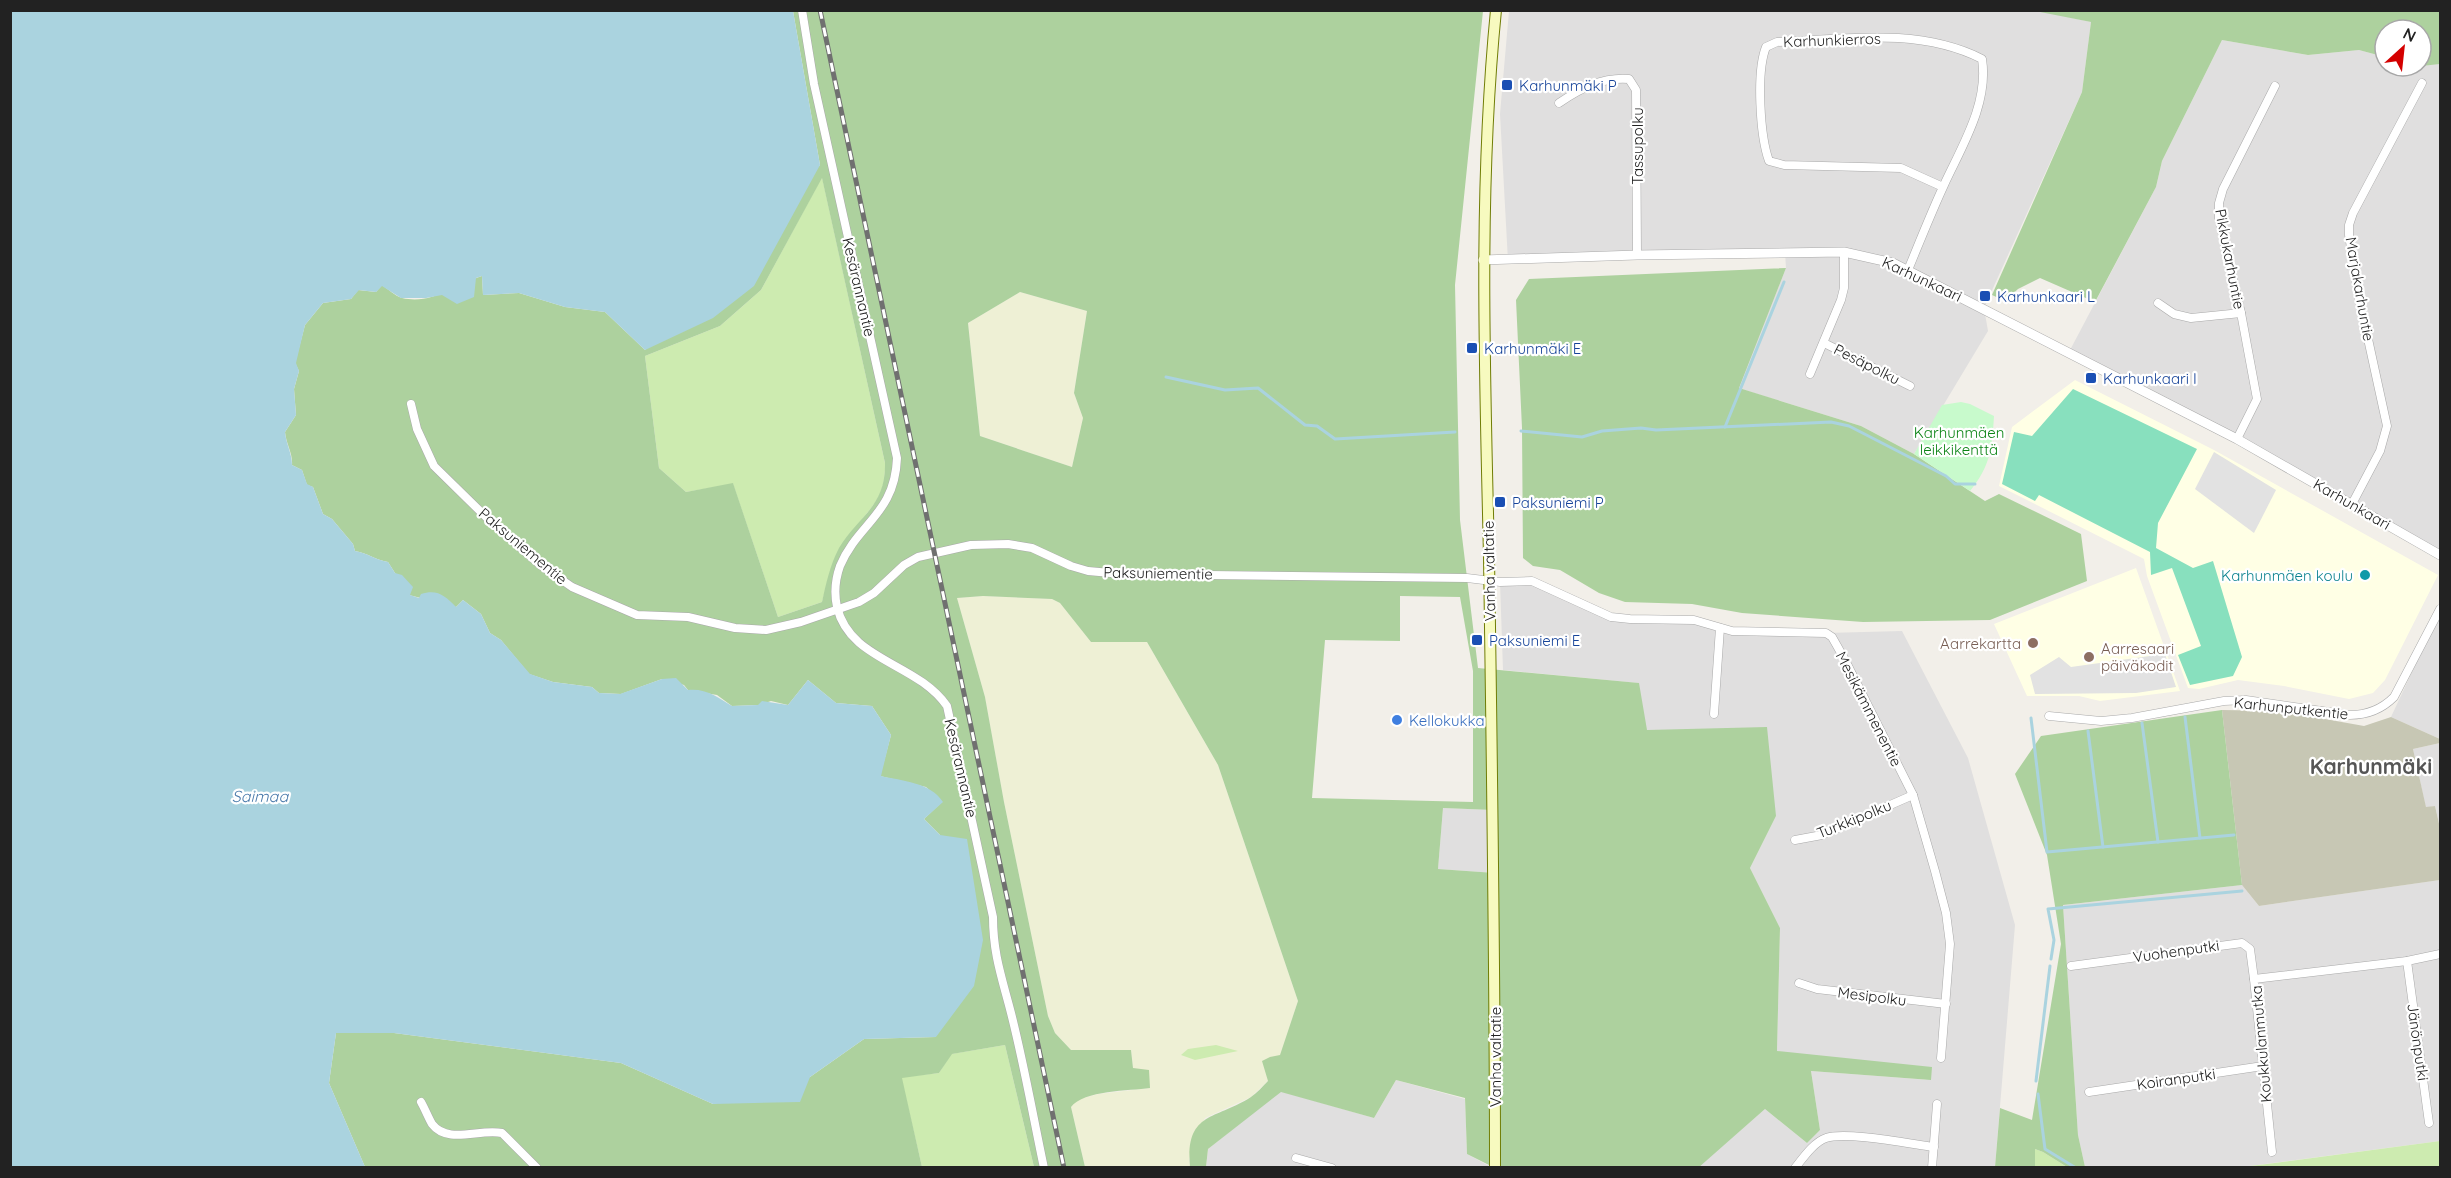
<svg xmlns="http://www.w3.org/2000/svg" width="2451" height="1178" font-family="Quicksand,sans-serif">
	<rect width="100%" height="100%" fill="#f2efe9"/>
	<g fill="#e0dfdf">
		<polygon points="2035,10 2091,22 2082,92 1984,308 1988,331 1914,454 1861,426 1738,388 1786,268 1785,252 1508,261 1500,114 1509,11"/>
		<polygon points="2222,40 2308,55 2359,50 2385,57 2385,66 2440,64 2440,555 2069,352 2156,187 2162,161"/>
		<polygon points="1532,581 1611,617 1694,620 1720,628 1826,633 1902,631 1968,758 2015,925 1995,1167 1698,1167 1765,1109 1807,1143 1820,1130 1811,1071 1930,1080 1777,1051 1780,928 1750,868 1776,816 1646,730 1638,683 1503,670 1500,582"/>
		<polygon points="2440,612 2440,739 2391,717"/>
		<polygon points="2440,743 2440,828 2435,806 2426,808 2413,749"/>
		<polygon points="1443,808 1494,810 1495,873 1438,869"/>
		<polygon points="2440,880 2440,1141 2242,1167 2085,1167 2078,1135 2063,905 2242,885 2259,906"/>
		<polygon points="1396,1080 1465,1099 1467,1154 1493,1168 1206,1168 1208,1149 1280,1091 1374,1118"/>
	</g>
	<g fill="#ffffe5">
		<polygon points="2075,380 2214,450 2438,575 2385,680 2373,693 2349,699 2284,686 2238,680 2199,689 2188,688 2147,576 2144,559 1999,486 2012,427"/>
		<polygon points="2136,568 2180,691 2100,701 2079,696 2027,696 1994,624"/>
	</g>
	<polygon fill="#c7c7b4" points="2222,710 2280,711 2364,726 2391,717 2440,739 2440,743 2413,749 2426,807 2435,806 2440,828 2440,880 2259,906 2242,885"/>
	<g fill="#eef0d5">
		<polygon points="1020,292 1087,311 1074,393 1083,418 1072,467 980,436 968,323"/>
		<polygon points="983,596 1052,599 1060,603 1091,642 1147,642 1218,765 1298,1001 1280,1056 1278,1056 1268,1081 1251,1097 1205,1118 1189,1159 1190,1167 1085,1167 1071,1107 1076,1100 1098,1094 1150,1088 1133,1068 1131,1050 1071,1050 1055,1033 1048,1016 1004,802 985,697 957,598"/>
	</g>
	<g fill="#cdebb0">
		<path d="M822 177 885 463C886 501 869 506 852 534 837 558 829 575 822 602L778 617 733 484 686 492 659 468 645 356 720 326 761 290Z"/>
		<polygon points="1005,1045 1034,1167 922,1167 901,1077 939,1073 951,1054"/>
		<polygon points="1216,1045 1238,1051 1195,1060 1181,1055 1188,1049"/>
		<polygon points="2440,1141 2440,1167 2242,1167 2267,1164"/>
		<polygon points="2035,1149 2043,1152 2067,1167 2035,1167"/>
	</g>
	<g fill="#add19e" fill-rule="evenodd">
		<path d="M793 11H1483L1455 285 1460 520 1478 668 1639 683 1647 730 1767 727 1776 816 1750 868 1780 928 1777 1051 1932 1067 1931 1080 1811 1071 1820 1130 1807 1143 1765 1109 1698 1168 1493 1167 1467 1154 1465 1098 1396 1080 1374 1118 1281 1092 1208 1149 1206 1167H1190C1185 1111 1216 1120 1251 1097 1257 1093 1263 1086 1268 1081L1262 1061 1270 1057 1280 1055 1298 1001 1218 765 1147 642H1091L1060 603 1052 599 983 596 957 598 985 697 1004 802 1048 1016 1055 1033 1071 1050H1131L1133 1068 1149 1070 1150 1088C1129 1091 1084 1090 1071 1107L1085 1167H1034L1005 1045 952 1054 939 1073 902 1078 922 1167H365L329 1083 336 1033H394L621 1063 713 1104 810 1077 864 1039 936 1037 940 835 924 819 942 802 926 787 880 776 891 735 872 706 836 703 808 680 788 705 771 701 759 705 732 706 717 695 688 690 684 685 662 679 621 694 599 693 592 687 553 682 529 674 501 640 490 633 481 614 463 600 456 607 409 595 388 562C376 560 367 553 355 551L353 544 332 519 323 514 313 487 307 485 302 470 292 465C293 453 286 444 285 432L296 415 294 389 299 371 295 363 305 325 323 303 351 299 358 290 376 292 382 285C388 289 395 296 402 298 432 305 455 285 482 276L483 295 519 293 565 307 605 312 645 350 820 165ZM822 178 885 463C886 507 858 516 839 548 830 565 826 584 822 602L778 617 733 483 686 492 659 468 645 356 720 326 761 290ZM1020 292 1087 311 1074 393 1083 418 1072 467 980 436 968 323ZM1400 596 1460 597 1473 671V802L1312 798 1325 640 1400 641ZM1443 808 1493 810 1495 873 1438 869Z"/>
		<polygon points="2035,11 2440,11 2440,64 2421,66 2421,30 2385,30 2385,57 2359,50 2308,55 2222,40 2162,161 2156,187 2095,302 2040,278 2018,289 2005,301 1992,295 2082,92 2091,22"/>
		<polygon points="1786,268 1739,388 1861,426 1914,454 1985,501 1999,494 2081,534 2087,581 1990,620 1863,622 1742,613 1692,604 1625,602 1599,593 1560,570 1533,566 1523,558 1522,428 1516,300 1529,279"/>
		<polygon points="2222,710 2242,885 2063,905 2078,1135 2085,1167 2067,1167 2043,1152 2035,1149 2035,1167 1995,1167 2000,1108 2032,1120 2061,944 2047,855 2015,774 2041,736"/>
	</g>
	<path fill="#c8facc" d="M1961 402 1970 404 1994 416C1992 448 1991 465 1970 491L1914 454 1942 405Z"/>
	<polygon fill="#88e0be" points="2073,389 2197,449 2158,523 2156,548 2193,568 2213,561 2242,657 2233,676 2190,685 2178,655 2201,646 2172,568 2151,575 2150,552 2039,495 2035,501 2002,484 2014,432 2032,436"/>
	<g fill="#e2e2e2">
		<polygon points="2214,452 2276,490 2254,533 2195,489"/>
		<polygon points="2164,651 2176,687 2136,693 2035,694 2030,675 2059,657 2071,667 2150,656"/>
	</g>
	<path fill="#aad3df" d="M10 11H793L820 165 754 286 713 318 645 350 605 312 565 307 519 293 483 295 482 276 476 278 474 297 457 304 442 295 426 298H401L382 286 376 292 359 290 351 299 323 303 305 325 296 363 299 371 294 389 296 415 285 432C286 444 292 453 292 465L302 470 307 484 313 487 323 514 332 519 353 544 355 551C367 553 376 560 388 562L395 573 402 575 413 587 410 595 419 598 421 594C438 589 445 596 456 607L463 600 481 614 490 633 501 640 530 674 553 682 592 687 599 693 620 694 662 679 676 678 688 690C706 688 717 697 732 706L758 705 762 701 788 705 808 680 836 703 872 706 891 735 881 776C902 781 930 782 943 802L924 819 940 835 967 839 983 940 974 986 936 1037 864 1039 810 1077 800 1102 713 1104 621 1063 394 1033H336L329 1083 365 1167H11Z"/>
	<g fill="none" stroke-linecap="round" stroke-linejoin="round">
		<g stroke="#aad3df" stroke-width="3">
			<polyline points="1166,377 1225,390 1258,388 1305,425 1317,426 1335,439 1455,432"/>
			<polyline points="1725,427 1784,282"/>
			<polyline points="1521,431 1582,437 1602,431 1641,428 1656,430 1831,422 1849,426 1946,476 1955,484 1975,484"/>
			<polyline points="2185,717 2200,838"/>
			<polyline points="2031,718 2047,852 2234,835"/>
			<polyline points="2142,723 2158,842"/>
			<polyline points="2088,731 2103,847"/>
			<polyline points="2051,959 2054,940 2048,909 2242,891"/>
			<polyline points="2036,1081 2050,966"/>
			<polyline points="2038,1094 2045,1149 2076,1168"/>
		</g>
		<g stroke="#a9a9a9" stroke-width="9">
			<g id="minor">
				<path d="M802 10 814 84 897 458C895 514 858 523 840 566 835 580 834 593 837 607 850 661 916 662 947 706L993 917C993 954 1002 978 1011 1013 1024 1064 1033 1116 1044 1168"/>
				<path d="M1559 103C1581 88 1602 77 1629 79L1636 90 1637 255"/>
				<path d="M1908 270C1920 241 1931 213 1944 185 1962 146 1989 103 1982 59 1919 27 1845 39 1777 42L1766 47C1756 72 1760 136 1769 161L1784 165 1901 168 1943 187"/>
				<polyline points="2158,303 2174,314 2191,318 2241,313"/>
				<polyline points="1824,343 1910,386"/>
				<polyline points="1810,374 1841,300 1844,288 1844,252"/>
				<polyline points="411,404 417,429 434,466 486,517 539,564 572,587 637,615 688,617 735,628 766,630 801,622 859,602 874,593 904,565 918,557 971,545 1008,544 1032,548 1071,566 1088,571 1122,574 1467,578 1500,582 1532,581 1611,617 1630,619 1694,620 1732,631 1826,633 1832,637 1845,660 1913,795 1935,871 1946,913 1950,944 1941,1058"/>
				<polyline points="2237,439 2257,399 2241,313 2219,219 2219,203 2223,189 2275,86"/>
				<polyline points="2352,504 2380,451 2387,426 2358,293 2349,235 2349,225 2353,213 2422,83"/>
				<polyline points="1714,714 1720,628"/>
				<path d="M2049 716 2101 721 2132 718 2224 701 2246 700 2350 715C2367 715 2382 709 2394 697L2440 609"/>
				<polyline points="1795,840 1822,835 1913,795"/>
				<polyline points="2407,961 2429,1123"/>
				<polyline points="2071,966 2242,943 2250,949 2254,979"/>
				<polyline points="1799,983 1817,989 1946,1004"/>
				<polyline points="2089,1092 2263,1066"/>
				<path d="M421 1102C425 1109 428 1117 432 1124 448 1145 480 1128 502 1133L537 1168"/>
				<polyline points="2272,1152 2254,979 2407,961 2440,954"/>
				<polyline points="1296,1158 1332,1168"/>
				<path d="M1795 1168C1803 1158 1814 1142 1826 1138 1845 1131 1911 1144 1934 1147"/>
				<polyline points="1932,1168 1937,1104"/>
			</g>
		</g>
		<g stroke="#a9a9a9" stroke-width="10">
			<polyline id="tertiary" points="1483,260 1637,255 1844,252 1893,263 2237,439 2440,555"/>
		</g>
		<g stroke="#707d05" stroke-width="12">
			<path id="secondary" d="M1495 1168C1495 964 1492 760 1489 557 1485 375 1478 192 1496 10"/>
		</g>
		<use href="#minor" stroke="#fff" stroke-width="8"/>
		<use href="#tertiary" stroke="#fff" stroke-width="9"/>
		<use href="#secondary" stroke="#f7fabf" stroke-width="10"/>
		<g stroke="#707070" stroke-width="5">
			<polyline id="rail" points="820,10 1064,1168"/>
		</g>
		<use href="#rail" stroke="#fff" stroke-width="3" stroke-dasharray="9" stroke-linecap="butt"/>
	</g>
	<g fill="#1a4fb4" stroke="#fff" stroke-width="2">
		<rect x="1501" y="79" width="12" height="12" rx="3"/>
		<rect x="1979" y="290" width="12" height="12" rx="3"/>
		<rect x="1466" y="342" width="12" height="12" rx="3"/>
		<rect x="2085" y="372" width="12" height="12" rx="3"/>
		<rect x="1494" y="496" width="12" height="12" rx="3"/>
		<rect x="1471" y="634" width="12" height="12" rx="3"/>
	</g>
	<circle fill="#0f9aa8" stroke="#fff" stroke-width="2" cx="2365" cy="575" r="6"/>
	<g fill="#8d6e63" stroke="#fff" stroke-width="2">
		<circle cx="2033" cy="643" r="6"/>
		<circle cx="2089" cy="657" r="6"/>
	</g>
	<circle fill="#3f7fe0" stroke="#fff" stroke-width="2" cx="1397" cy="720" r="6"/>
	<g text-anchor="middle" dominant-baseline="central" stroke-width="4.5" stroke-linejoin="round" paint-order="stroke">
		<g font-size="15" fill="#222" stroke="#fff">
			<text transform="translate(1832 40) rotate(-2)">Karhunkierros</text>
			<text transform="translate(1637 146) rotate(-90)">Tassupolku</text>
			<text transform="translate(2230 259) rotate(79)">Pikkukarhuntie</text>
			<text transform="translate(1922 279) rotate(25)">Karhunkaari</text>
			<text transform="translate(859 287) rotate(77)">Kesärannantie</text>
			<text transform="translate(2360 289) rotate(80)">Marjakarhuntie</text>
			<text transform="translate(1867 364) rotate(27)">Pesäpolku</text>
			<text transform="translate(2352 504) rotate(30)">Karhunkaari</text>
			<text transform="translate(523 546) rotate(40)">Paksuniementie</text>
			<text transform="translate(1489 571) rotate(-91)">Vanha valtatie</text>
			<text transform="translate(1158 573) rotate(1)">Paksuniementie</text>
			<text transform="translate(2291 708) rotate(6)">Karhunputkentie</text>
			<text transform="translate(1869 709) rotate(63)">Mesikämmenentie</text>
			<text transform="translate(961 768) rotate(77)">Kesärannantie</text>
			<text transform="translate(1854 819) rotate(-22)">Turkkipolku</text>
			<text transform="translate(2176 951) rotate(-8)">Vuohenputki</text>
			<text transform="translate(1872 996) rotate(7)">Mesipolku</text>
			<text transform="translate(2418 1042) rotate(82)">Jänönputki</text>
			<text transform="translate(2261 1044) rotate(-95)">Koukkulanmutka</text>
			<text transform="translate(1495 1057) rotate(-90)">Vanha valtatie</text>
			<text transform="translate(2176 1079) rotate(-8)">Koiranputki</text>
		</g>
		<g font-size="15" fill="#164399" stroke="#fff" text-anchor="start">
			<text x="1519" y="85">Karhunmäki P</text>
			<text x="1997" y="296">Karhunkaari L</text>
			<text x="1484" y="348">Karhunmäki E</text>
			<text x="2103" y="378">Karhunkaari I</text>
			<text x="1512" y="502">Paksuniemi P</text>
			<text x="1489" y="640">Paksuniemi E</text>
		</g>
		<g font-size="15" fill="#0c8416" stroke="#fff">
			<text x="1959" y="432">Karhunmäen<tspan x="1959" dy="17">leikkikenttä</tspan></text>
		</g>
		<g font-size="15" fill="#0d838f" stroke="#fff" text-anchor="end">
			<text x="2353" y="575">Karhunmäen koulu</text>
		</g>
		<g font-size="15" fill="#785e54" stroke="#fff" text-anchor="end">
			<text x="2021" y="643">Aarrekartta</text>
			<text x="2101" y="648" text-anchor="start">Aarresaari<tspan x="2101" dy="17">päiväkodit</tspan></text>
		</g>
		<g font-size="15" fill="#366cbe" stroke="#fff" text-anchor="start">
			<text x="1409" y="720">Kellokukka</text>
		</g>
		<g font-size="16" font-style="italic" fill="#4a7aab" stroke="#fff">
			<text x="260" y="796">Saimaa</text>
		</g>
		<g font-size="21" font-weight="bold" fill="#555" stroke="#fff">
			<text x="2371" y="766">Karhunmäki</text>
		</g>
	</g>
	<rect width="2451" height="1178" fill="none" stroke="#222222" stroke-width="24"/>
	<g transform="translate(2403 48) rotate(27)"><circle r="28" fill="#ffffff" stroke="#a7a7a7" stroke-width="1.5"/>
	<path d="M0-4.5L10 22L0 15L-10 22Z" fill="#d40000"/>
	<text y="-9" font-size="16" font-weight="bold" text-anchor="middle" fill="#222222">N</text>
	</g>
</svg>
